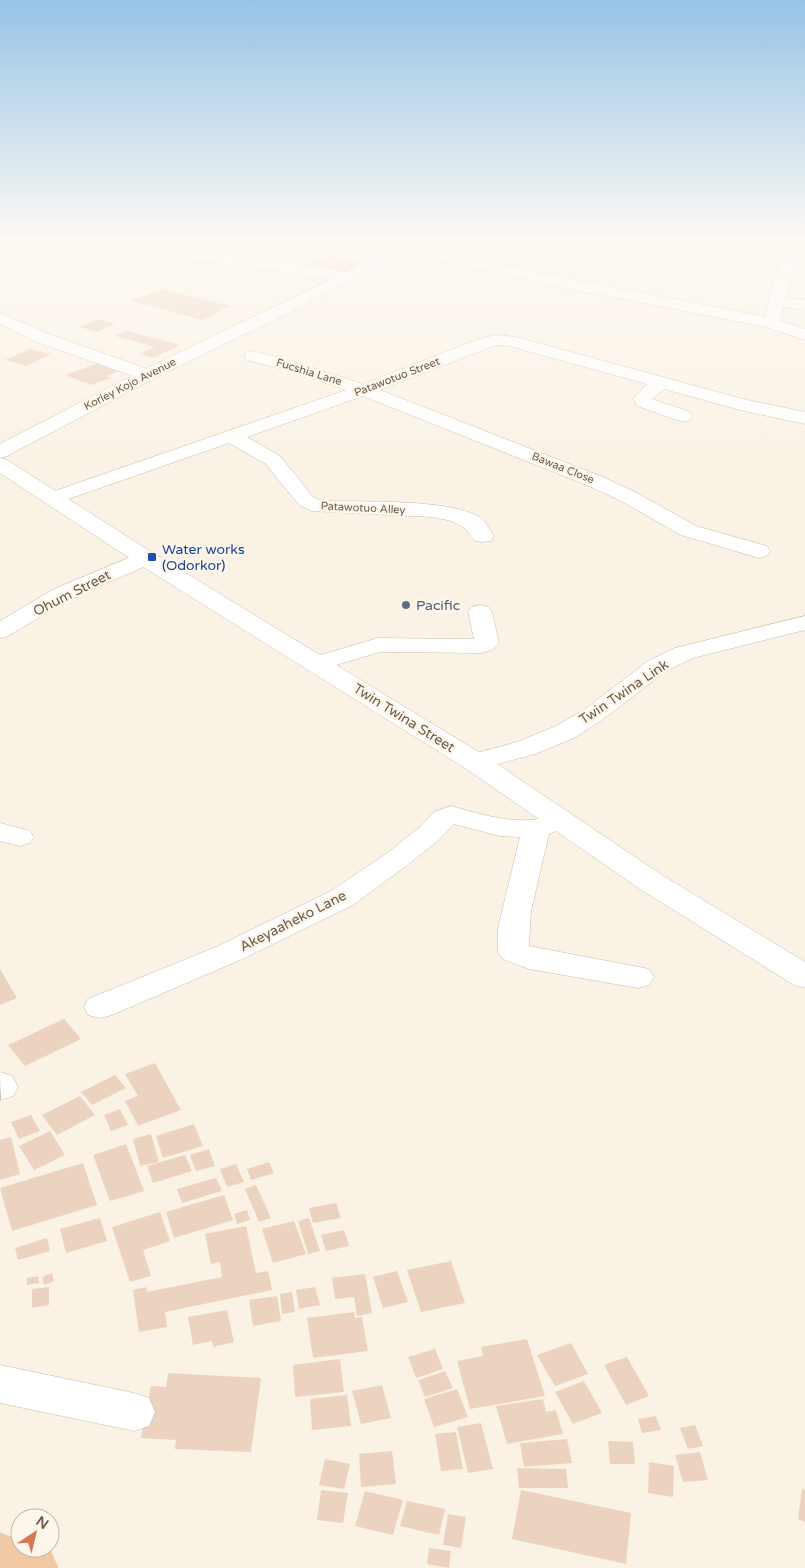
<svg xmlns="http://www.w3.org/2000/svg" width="805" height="1568" font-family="'Varela Round',sans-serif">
	<rect width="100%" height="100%" fill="#faf2e5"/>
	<g fill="#ecd3bf">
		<polygon points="327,256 363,264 344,273 307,266"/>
		<polygon points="161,289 231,306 202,320 131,301"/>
		<polygon points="98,319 115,324 97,332 79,327"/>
		<polygon points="127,331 180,345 153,358 139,354 155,347 115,336"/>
		<polygon points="30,349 51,354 26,366 5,360"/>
		<polygon points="102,362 122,370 106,376 110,378 91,385 65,375"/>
		<polygon points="0,969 17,998 0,1005"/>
		<polygon points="64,1019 81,1039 25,1066 8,1045"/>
		<polygon points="155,1063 181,1110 138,1126 125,1101 138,1096 125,1074"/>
		<polygon points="115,1075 126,1088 92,1105 81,1092"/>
		<polygon points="80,1096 95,1115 57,1135 42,1115"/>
		<polygon points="120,1109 128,1125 111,1131 104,1115"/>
		<polygon points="31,1115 40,1131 19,1139 11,1122"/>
		<polygon points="194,1124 203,1146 163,1158 156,1136"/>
		<polygon points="50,1131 65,1155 34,1170 19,1146"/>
		<polygon points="151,1134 159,1162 140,1166 133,1139"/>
		<polygon points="11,1137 20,1174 0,1180 0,1140"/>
		<polygon points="126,1144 144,1191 110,1201 93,1155"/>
		<polygon points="209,1149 215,1166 196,1171 190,1155"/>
		<polygon points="185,1155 192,1171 153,1183 147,1166"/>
		<polygon points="269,1162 274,1173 251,1180 247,1169"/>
		<polygon points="83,1163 97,1205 12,1231 0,1188"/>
		<polygon points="236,1164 244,1182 227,1187 220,1169"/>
		<polygon points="216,1178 222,1191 182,1203 177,1189"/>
		<polygon points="256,1185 271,1218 259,1222 245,1189"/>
		<polygon points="224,1195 233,1220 174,1238 166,1212"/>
		<polygon points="336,1203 341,1218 313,1223 309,1208"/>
		<polygon points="247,1210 250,1220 237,1224 234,1214"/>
		<polygon points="160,1212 170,1241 143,1250 151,1276 130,1282 112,1227"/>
		<polygon points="100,1218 107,1241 66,1253 60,1229"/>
		<polygon points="309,1218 320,1251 308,1254 298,1221"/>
		<polygon points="294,1221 306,1254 273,1263 262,1229"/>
		<polygon points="246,1226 256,1273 268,1271 272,1290 165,1312 167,1327 139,1332 133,1290 146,1287 147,1292 222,1277 220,1262 211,1264 205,1234"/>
		<polygon points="344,1230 349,1246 326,1251 321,1235"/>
		<polygon points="47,1238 50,1251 18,1260 15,1248"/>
		<polygon points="451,1261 465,1303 421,1312 407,1270"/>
		<polygon points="397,1271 408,1302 383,1308 373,1277"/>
		<polygon points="52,1273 54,1281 44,1285 42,1277"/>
		<polygon points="365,1274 372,1313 357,1316 354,1297 335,1299 332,1278"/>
		<polygon points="38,1276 39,1283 27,1285 27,1278"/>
		<polygon points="49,1287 49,1305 32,1308 32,1289"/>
		<polygon points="315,1287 320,1305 299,1309 296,1290"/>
		<polygon points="292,1292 295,1312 282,1314 280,1294"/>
		<polygon points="277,1296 281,1321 253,1326 249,1300"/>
		<polygon points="227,1310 234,1342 213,1347 212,1341 193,1345 188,1317"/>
		<polygon points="354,1312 355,1318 362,1317 368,1351 313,1358 307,1318"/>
		<polygon points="527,1339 545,1396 470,1409 457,1361 483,1356 481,1347"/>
		<polygon points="571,1343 588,1374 555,1386 537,1355"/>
		<polygon points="435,1349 443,1369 416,1378 408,1357"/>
		<polygon points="627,1357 649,1396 626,1405 604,1365"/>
		<polygon points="340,1359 344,1392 295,1397 293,1365"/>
		<polygon points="445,1371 453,1388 425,1397 418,1380"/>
		<polygon points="168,1373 261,1378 251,1452 175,1449 176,1440 141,1438 151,1386 166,1387"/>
		<polygon points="584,1381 602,1413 573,1424 555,1392"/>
		<polygon points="382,1385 391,1418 361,1424 352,1391"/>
		<polygon points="457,1389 468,1417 434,1427 424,1399"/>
		<polygon points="347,1395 351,1426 312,1430 310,1399"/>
		<polygon points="543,1399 546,1412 556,1410 563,1434 507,1444 496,1406"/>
		<polygon points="656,1416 661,1430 642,1433 638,1419"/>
		<polygon points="481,1423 493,1469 468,1473 457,1427"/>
		<polygon points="695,1425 703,1446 688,1449 680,1428"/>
		<polygon points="456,1432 463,1469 441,1471 435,1434"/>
		<polygon points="567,1439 572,1463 524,1467 520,1443"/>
		<polygon points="608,1441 633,1442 635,1464 610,1464"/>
		<polygon points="392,1451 396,1484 361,1487 359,1454"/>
		<polygon points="700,1452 708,1480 683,1482 675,1455"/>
		<polygon points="325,1459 350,1464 344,1489 319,1485"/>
		<polygon points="649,1462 674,1466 673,1497 648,1493"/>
		<polygon points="517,1468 566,1469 568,1488 519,1488"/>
		<polygon points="802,1489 805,1490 805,1522 798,1519"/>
		<polygon points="321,1490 348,1493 343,1523 317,1520"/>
		<polygon points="521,1490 631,1513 626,1564 512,1539"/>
		<polygon points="365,1491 403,1500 393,1535 355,1526"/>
		<polygon points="407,1501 445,1509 439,1535 400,1526"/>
		<polygon points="448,1514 466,1517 461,1548 443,1545"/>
		<polygon points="429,1548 451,1551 449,1568 427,1564"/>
	</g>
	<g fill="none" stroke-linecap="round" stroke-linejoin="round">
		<g stroke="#c9bbac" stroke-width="1">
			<g id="minor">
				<path d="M45 241C147 241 248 257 348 272L354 274 356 277 354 280 348 282 243 266 52 245Z"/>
				<polygon points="793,241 805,241 805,248 791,278 786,297 805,300 805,310 784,307 780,321 805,329 805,340 762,326 570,289 406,253 401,252 399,249 401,246 406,245 570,279 765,317 775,278"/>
				<polygon points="0,313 49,334 153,371 156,375 153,379 147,380 141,379 37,342 0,324"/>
				<path d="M496 335 516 337 743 399 805 412V424L740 410 664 389 652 399 690 412 692 416 690 420 683 422 637 406 633 398 647 384 509 346 496 345 380 390 603 477 637 493 696 526 767 546 770 551 767 556 759 558 681 535 623 502 589 486 363 396 247 437 280 456 313 497 323 501C357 502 459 498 483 520 487 524 490 531 494 536L491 541 483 542 475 541C463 522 453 521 432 517L312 511 299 505 266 464 229 443 60 502 53 504 46 502 43 498 46 494 346 390 304 375 247 360 244 356 247 352 253 351 288 360 363 384 479 339Z"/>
				<polygon points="145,551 153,553 156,558 153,563 70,599 8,636 0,638 0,621 54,589"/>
				<path d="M480 605 488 607 492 612 499 643C494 650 489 651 481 653L380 652 316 671 307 669 304 664 307 659 378 638 474 639 468 612 472 607Z"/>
				<polygon points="805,616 805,630 693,658 666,671 602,720 574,738 535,754 475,770 465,768 462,762 465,756 517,742 556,726 584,710 648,661 675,648"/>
				<path d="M451 806C477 813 504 822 531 820 546 819 551 810 568 814L572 820 568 826 549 834 531 911 529 946 649 969 654 977 649 985 638 988 529 969 503 959 498 952V928L520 837 500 836 454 824 440 839 406 866 353 905 238 961 112 1015 100 1018 88 1015 84 1007 88 999 216 947 331 891 386 854 420 827 434 812Z"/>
				<polygon points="0,823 30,831 34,837 30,843 20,846 0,841"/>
				<polygon points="0,1072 12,1076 18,1087 13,1096 1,1100"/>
				<polygon points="0,1365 134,1393 149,1398 155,1412 149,1426 134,1431 0,1403"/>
			</g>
		</g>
		<g stroke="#c9bbac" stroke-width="1">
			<g id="tertiary">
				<polygon points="410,241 430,241 428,244 153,379 7,456 0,458 0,444 141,371"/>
				<polygon points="684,241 738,241 805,249 805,257 691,245"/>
			</g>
		</g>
		<g stroke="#cebdad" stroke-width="1">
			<polygon id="secondary" points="0,458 7,460 153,553 485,756 662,875 805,962 805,988 794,985 640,889 465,768 137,563 0,473"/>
		</g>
		<g stroke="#d7d1cd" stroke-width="1">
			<polygon id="trunk" points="0,1533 20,1540 20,1548 41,1548 51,1552 58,1568 0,1568"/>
		</g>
		<use href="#minor" fill="#fff" fill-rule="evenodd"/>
		<use href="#tertiary" fill="#fff" fill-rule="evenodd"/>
		<use href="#secondary" fill="#fff" fill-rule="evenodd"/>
		<use href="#trunk" fill="#f0c8a3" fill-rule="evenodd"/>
	</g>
	<linearGradient id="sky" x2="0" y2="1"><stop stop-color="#96c3e5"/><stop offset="0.52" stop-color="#fdf9f3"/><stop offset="1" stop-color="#fdf9f3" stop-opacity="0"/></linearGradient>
	<rect width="805" height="461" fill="url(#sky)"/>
	<rect fill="#1a4fb4" stroke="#fdf6ea" stroke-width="2" x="147" y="552" width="10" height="10" rx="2.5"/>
	<circle fill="#5c6f8a" stroke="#fdf6ea" stroke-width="2" cx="406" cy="605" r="5"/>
	<g text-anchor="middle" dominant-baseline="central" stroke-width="5" stroke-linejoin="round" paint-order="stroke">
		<g font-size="11" fill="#6f5b4d" stroke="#fdf6ea">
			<text transform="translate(309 372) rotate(17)">Fucshia Lane</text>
			<text transform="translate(397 377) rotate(-21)">Patawotuo Street</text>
			<text transform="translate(130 384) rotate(-27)">Korley Kojo Avenue</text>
			<text transform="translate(563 468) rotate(22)">Bawaa Close</text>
			<text transform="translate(363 508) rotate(3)">Patawotuo Alley</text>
		</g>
		<g font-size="14" fill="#164399" stroke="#fdf6ea" text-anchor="start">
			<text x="162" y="549">Water works<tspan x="162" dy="16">(Odorkor)</tspan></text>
		</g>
		<g font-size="14" fill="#6f5b4d" stroke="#fdf6ea">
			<text transform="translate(72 593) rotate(-27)">Ohum Street</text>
			<text transform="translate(624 692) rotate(-34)">Twin Twina Link</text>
			<text transform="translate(404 718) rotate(32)">Twin Twina Street</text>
			<text transform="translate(293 921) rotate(-27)">Akeyaaheko Lane</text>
		</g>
		<g font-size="14" fill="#4e5e75" stroke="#fdf6ea" text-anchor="start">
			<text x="416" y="605">Pacific</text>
		</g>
	</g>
	<g transform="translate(35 1533) rotate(35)"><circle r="24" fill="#fdf6ea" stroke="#c4b8ab"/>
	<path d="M0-4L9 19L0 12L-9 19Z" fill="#d77956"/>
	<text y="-8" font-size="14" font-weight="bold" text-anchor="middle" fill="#6f5b4d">N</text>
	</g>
</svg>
